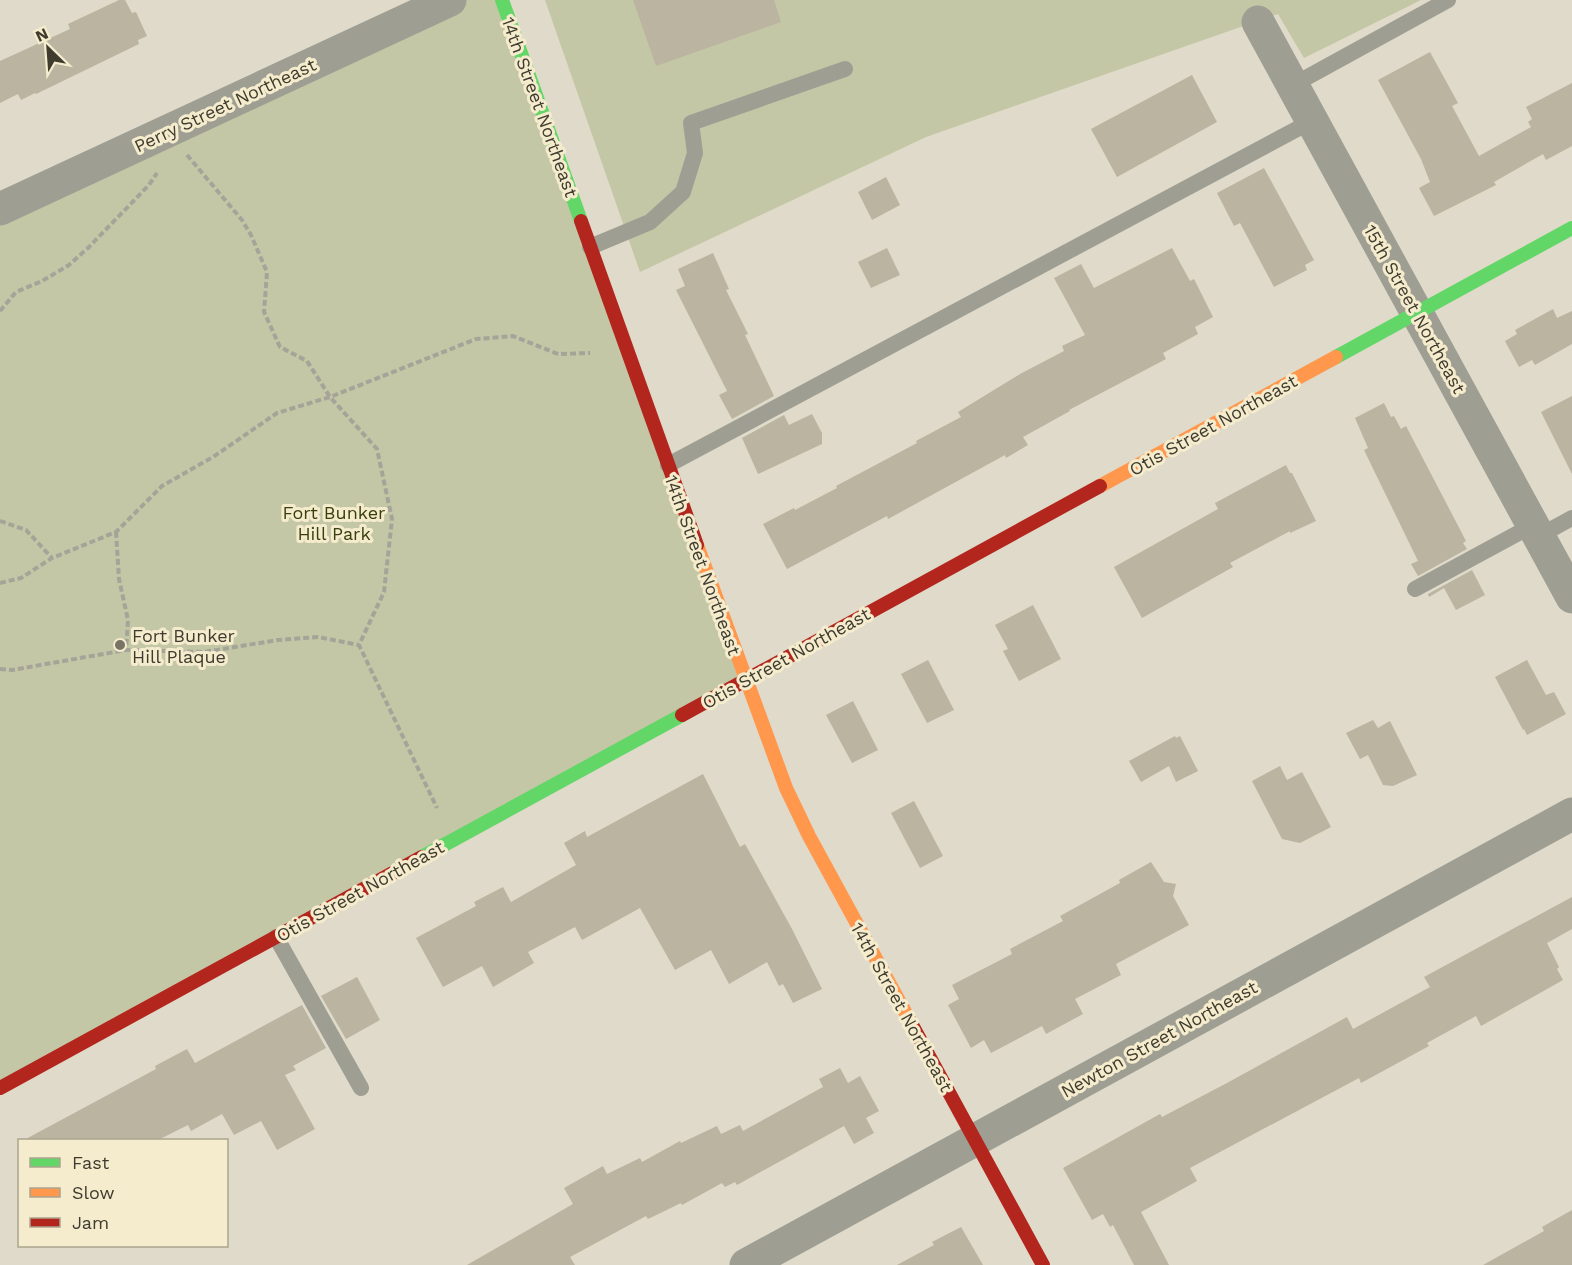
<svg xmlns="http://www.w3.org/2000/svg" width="1572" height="1265" font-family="'Work Sans',sans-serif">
	<rect width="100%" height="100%" fill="#dfdac9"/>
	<g fill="#c4c7a5">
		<polygon points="449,0 502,0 745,680 0,1087 0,209"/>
		<polygon points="545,0 1421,0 1304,58 1278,14 926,137 640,272"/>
	</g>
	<g fill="#bab4a0">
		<polygon points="119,0 125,0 132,13 136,12 147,36 138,40 139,44 36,94 35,93 21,100 18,94 0,103 0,61 70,29 68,24"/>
		<polygon points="633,0 774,0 781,22 656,66"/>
		<polygon points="1430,52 1458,103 1452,106 1479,156 1531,127 1528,122 1532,119 1526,107 1572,83 1572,146 1546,160 1543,154 1494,182 1496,185 1434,216 1419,188 1430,182 1421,159 1378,80"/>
		<polygon points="1192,75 1217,122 1117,177 1091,129"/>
		<polygon points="1264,168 1314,260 1305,265 1307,270 1274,287 1240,223 1234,226 1217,193"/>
		<polygon points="886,177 900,205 872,220 858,192"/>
		<polygon points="887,248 900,275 871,288 858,262"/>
		<polygon points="1172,248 1190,281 1194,279 1213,317 1195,327 1198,334 1163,353 1166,359 1069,410 1070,411 1023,437 1028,445 1006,458 1005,455 888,519 887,516 787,569 763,524 794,508 795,510 837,488 836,486 917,443 916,441 961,417 958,412 1020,374 1064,351 1062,346 1085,335 1054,278 1081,264 1094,288"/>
		<polygon points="713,253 729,289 726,290 748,334 745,335 774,396 732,419 719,395 727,391 676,290 685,286 678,269"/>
		<polygon points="1553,309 1557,318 1572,311 1572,344 1535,365 1532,360 1519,367 1505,341 1517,334 1515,330"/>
		<polygon points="1572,396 1572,474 1541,412"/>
		<polygon points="1384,403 1391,417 1394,416 1401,429 1406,426 1466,541 1463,543 1467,549 1418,576 1411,564 1418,561 1364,450 1368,448 1355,418"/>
		<polygon points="812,414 822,433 822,444 758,474 742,438 784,415 789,425"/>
		<polygon points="1286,465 1290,473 1292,473 1316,521 1290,533 1290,531 1230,563 1233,567 1142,618 1114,567 1218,509 1215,503"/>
		<polygon points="1472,570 1485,595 1456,610 1444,588 1429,597 1428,594"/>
		<polygon points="1033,605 1061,659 1019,681 1003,651 1008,649 995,625"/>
		<polygon points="928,660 954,710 927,723 901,674"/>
		<polygon points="1527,660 1546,695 1554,692 1566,714 1527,735 1524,729 1523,730 1495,677"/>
		<polygon points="853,701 878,750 852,763 826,715"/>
		<polygon points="1373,720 1378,728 1390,721 1417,775 1393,786 1383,785 1368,755 1360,759 1346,733"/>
		<polygon points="1175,736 1176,738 1180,736 1198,771 1176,782 1169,766 1141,782 1129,761"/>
		<polygon points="1280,766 1287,780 1302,772 1331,827 1300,843 1282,839 1252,781"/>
		<polygon points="703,774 740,847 745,844 792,929 822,989 793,1003 783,984 779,986 767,962 729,984 711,950 675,970 640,908 582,940 575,927 528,952 534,963 493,987 482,966 443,987 416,938 476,906 474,902 503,887 511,902 576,865 564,843 585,831 587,837"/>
		<polygon points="914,801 943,856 920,868 891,813"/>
		<polygon points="1151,862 1164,882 1176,884 1173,896 1189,925 1116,964 1121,975 1075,999 1083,1014 1046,1034 1042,1026 991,1053 984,1040 971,1048 948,1005 959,999 952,985 1012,954 1010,949 1063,921 1060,916 1120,883 1119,880"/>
		<polygon points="1572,897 1572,929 1547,943 1559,967 1557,969 1563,980 1481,1026 1476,1016 1427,1043 1429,1046 1361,1083 1359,1078 1190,1168 1197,1181 1141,1212 1169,1265 1134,1265 1113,1225 1110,1227 1103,1214 1092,1220 1063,1168 1160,1114 1162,1117 1227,1083 1347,1017 1353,1029 1430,987 1424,977"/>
		<polygon points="357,977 380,1020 346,1039 321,996"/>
		<polygon points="302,1005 326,1048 293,1066 296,1070 285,1075 315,1129 277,1150 261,1121 234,1135 222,1114 191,1131 188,1125 158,1140 24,1140 156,1069 155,1066 187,1049 195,1063"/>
		<polygon points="840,1068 848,1083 860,1076 879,1111 866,1118 874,1133 854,1144 844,1126 737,1185 735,1182 725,1187 722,1183 682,1205 681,1203 648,1219 646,1216 570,1257 575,1265 467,1265 573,1204 564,1188 603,1166 607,1174 640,1158 642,1162 680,1141 681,1143 717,1126 721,1134 740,1125 743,1131 823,1087 819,1079"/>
		<polygon points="1572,1210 1572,1265 1483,1265 1544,1231 1542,1227"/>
		<polygon points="961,1227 983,1265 897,1265 934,1245 932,1242"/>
	</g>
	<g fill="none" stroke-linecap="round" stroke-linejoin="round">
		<g stroke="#a5a499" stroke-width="4" stroke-dasharray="6 3" stroke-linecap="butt">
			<polyline points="187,155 242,220 251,235 267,272 264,312 280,347 307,361 330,397 377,449 392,519 384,592 359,645 437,808"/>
			<polyline points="0,311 16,292 42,281 69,265 88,248 149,185 157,173"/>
			<polyline points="0,521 26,530 52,558"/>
			<polyline points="116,532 119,579 128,620 126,650"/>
			<polyline points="0,583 21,578 52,558 116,532 162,486 213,457 277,413 330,397 476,339 513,336 558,354 590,353"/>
			<polyline points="0,669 12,670 126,650 204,652 278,640 318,637 359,645"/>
		</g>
		<g stroke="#9e9e93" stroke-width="16">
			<polyline points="1293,85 1448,0"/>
			<polyline points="590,247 650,222 683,192 695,153 691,123 845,69"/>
			<polyline points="668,465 1312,121"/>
			<polyline points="1539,536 1572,518"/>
			<polyline points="1415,589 1533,525"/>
			<polyline points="276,937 361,1088"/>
		</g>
		<g stroke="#9e9e93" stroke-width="33">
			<polyline points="1258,22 1572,597"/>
			<polyline points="0,209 450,0"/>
			<polyline points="746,1265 1572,814"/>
		</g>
		<g stroke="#63d668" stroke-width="14">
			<polyline points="502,0 581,221"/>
			<polyline points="1336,357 1572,228"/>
			<polyline points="422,857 682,715"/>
		</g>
		<g stroke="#ff974d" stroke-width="14">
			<polyline points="1100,486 1336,357"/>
			<polyline points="697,545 786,788 809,836 910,1021"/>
		</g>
		<g stroke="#b3261e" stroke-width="14">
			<polyline points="581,221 697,545"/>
			<polyline points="682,715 1100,486"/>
			<polyline points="910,1021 1043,1265"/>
			<polyline points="0,1088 422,857"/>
		</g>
	</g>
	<circle fill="#777365" stroke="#f5ebcd" stroke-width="2" cx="120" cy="645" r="6"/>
	<g text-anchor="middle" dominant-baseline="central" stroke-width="6" stroke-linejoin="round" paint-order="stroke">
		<g font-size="18" fill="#3f3c2f" stroke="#f5ebcd">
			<text transform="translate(225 105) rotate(-25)">Perry Street Northeast</text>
			<text transform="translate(540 107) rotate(70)">14th Street Northeast</text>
			<text transform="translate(1415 309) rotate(61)">15th Street Northeast</text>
			<text transform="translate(1213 425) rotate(-29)">Otis Street Northeast</text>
			<text transform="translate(703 565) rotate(70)">14th Street Northeast</text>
			<text transform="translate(786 658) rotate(-29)">Otis Street Northeast</text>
			<text transform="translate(360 891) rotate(-29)">Otis Street Northeast</text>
			<text transform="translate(902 1007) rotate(61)">14th Street Northeast</text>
			<text transform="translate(1159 1039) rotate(-29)">Newton Street Northeast</text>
		</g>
		<g font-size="18" fill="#383f0d" stroke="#f5ebcd">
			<text x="334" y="512">Fort Bunker<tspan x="334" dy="21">Hill Park</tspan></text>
		</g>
		<g font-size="18" fill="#3f3c2f" stroke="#f5ebcd" text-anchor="start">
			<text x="132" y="635">Fort Bunker<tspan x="132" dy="21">Hill Plaque</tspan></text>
		</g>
	</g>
	<rect x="18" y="1139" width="210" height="108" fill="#f5ebcd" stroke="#aca58e" stroke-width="1.5"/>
	<rect x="30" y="1158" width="30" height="9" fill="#63d668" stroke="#aca58e" stroke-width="1.5"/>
	<text x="72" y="1169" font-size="18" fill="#3f3c2f">Fast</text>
	<rect x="30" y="1188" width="30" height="9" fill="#ff974d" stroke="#aca58e" stroke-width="1.5"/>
	<text x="72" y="1199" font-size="18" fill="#3f3c2f">Slow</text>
	<rect x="30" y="1218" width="30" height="9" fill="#b3261e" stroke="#aca58e" stroke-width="1.5"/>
	<text x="72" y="1229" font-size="18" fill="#3f3c2f">Jam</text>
	<g transform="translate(48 48) rotate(335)" stroke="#f5ebcd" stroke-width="4.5" paint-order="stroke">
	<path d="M0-4.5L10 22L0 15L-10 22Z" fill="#3f3c2f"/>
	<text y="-9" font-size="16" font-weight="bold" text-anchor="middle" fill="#3f3c2f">N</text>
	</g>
</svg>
